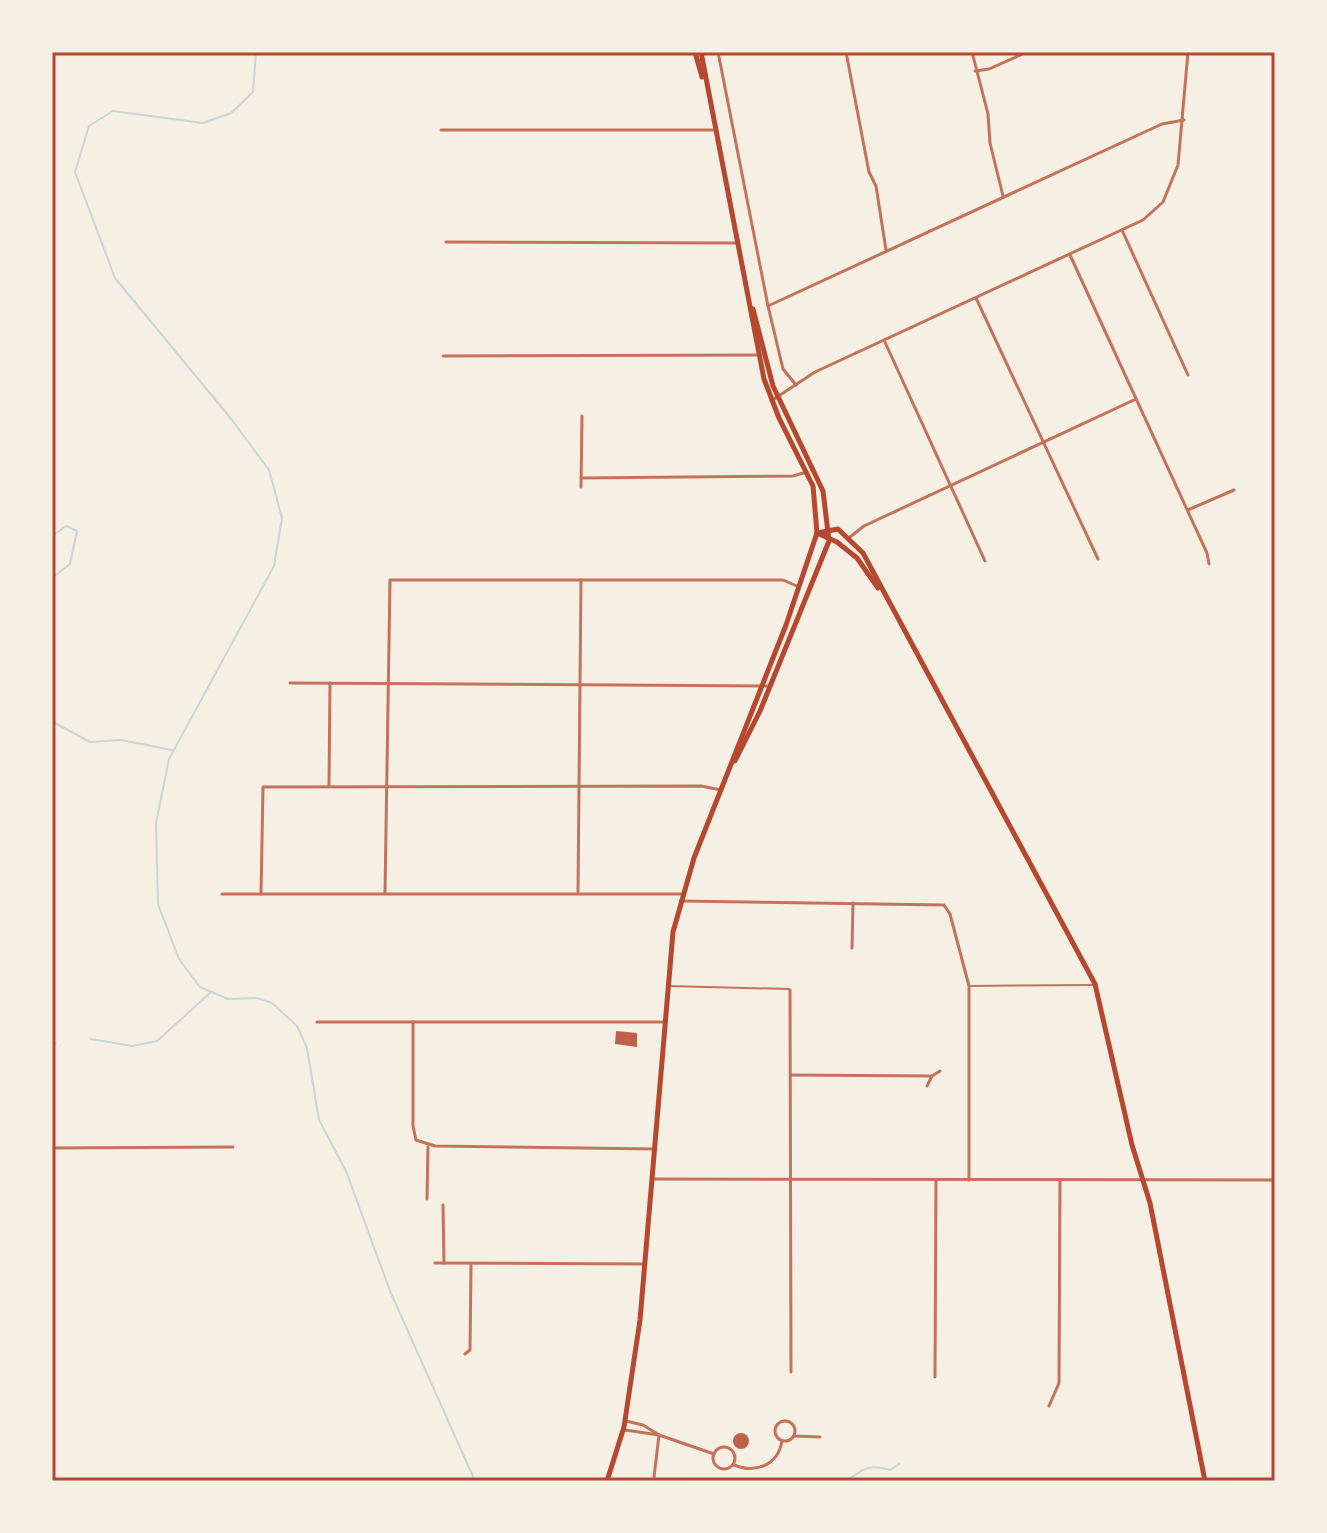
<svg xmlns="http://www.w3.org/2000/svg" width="1327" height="1533" font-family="'Open Sans',sans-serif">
	<rect width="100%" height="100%" fill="#f6efe4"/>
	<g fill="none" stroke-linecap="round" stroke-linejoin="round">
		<g stroke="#c9d6d2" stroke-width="2">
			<polyline points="256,52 253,92 231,113 203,123 113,111 89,126 75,172 115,278 232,420 269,470 282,518 274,566 169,759 156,823 158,904 179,959 200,987 228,999 257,998 272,1003 297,1026 307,1048 319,1120 346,1171 390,1291 475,1481"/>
			<polyline points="52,531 55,534 66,526 77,531 70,564 52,578"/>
			<polyline points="52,716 55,723 90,742 121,740 172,750"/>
			<polyline points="91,1039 132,1046 157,1041 210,993"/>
			<polyline points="52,1044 56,1043"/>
			<path d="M847 1481C863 1468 870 1464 890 1470L899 1464"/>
		</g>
	</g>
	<g fill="#bf614a">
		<polygon points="616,1031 637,1033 637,1047 615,1044"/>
		<circle cx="741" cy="1441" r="8"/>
	</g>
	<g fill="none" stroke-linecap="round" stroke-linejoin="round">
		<g stroke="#c5725c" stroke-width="2">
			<polyline points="668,986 789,989"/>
			<polyline points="969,986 1094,985"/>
		</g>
		<g stroke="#c5725c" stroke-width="3">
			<polyline points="718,52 768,306 783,369 796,385"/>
			<polyline points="846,52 869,172 876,186 886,250"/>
			<polyline points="972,52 988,114 990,143 1003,196"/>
			<polyline points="975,71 989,69 1027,52"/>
			<polyline points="441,130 714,130"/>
			<polyline points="1122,230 1188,375"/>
			<polyline points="446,242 738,243"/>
			<polyline points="1070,255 1207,553 1209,564"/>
			<polyline points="976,298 1098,559"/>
			<polyline points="768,306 1162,124 1184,120"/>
			<polyline points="884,340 985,561"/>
			<polyline points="443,356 759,355"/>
			<polyline points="771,401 815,372 1143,220 1163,202 1178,165 1188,52"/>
			<polyline points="581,478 793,476 807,472"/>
			<polyline points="581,487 582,416"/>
			<polyline points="1188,510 1234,490"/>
			<polyline points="850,537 864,526 1136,399"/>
			<polyline points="290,683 771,686"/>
			<polyline points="329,786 330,683"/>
			<polyline points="578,892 581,580"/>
			<polyline points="385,893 390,580 783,580 799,587"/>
			<polyline points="222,894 682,894"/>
			<polyline points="261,894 263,787 701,786 721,790"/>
			<polyline points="681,901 944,905 950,914 969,986 969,1180"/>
			<polyline points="852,948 853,903"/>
			<polyline points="790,990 791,1372"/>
			<polyline points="317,1022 665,1022"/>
			<polyline points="413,1022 413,1126 416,1140 435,1146 655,1149"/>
			<polyline points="791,1075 932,1076"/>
			<polyline points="927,1086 932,1076 940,1071"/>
			<polyline points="52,1148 233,1147"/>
			<polyline points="653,1179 1275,1180"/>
			<polyline points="427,1199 428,1147"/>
			<polyline points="443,1205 444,1263"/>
			<polyline points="435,1263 645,1264"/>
			<polyline points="465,1354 470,1350 471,1264"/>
			<polyline points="935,1377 936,1181"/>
			<polyline points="1049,1406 1059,1383 1060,1180"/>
			<circle cx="785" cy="1431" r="10"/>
			<polyline points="626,1421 643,1425 659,1435"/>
			<polyline points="625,1430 659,1435 714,1454"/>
			<polyline points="794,1436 820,1437"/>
			<circle cx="724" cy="1458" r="11"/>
			<path d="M734 1465C756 1474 778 1465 782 1441"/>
			<polyline points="654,1477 659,1435"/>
		</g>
		<g stroke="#b5482f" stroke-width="5">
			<polyline points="817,533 838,529 863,553 1095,984 1132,1145 1150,1203 1205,1481"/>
			<polyline points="817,533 837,542 857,558 878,588"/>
		</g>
		<g stroke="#b5482f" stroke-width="5">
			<polyline points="695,52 702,77"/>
			<polyline points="735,761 760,711 829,541 823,491 773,386 753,309"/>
			<polyline points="607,1481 624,1427 640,1320 673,932 694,858 786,625 817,533 813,486 779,418 764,379 701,52"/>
		</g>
	</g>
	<rect width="1327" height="1533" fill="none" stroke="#f6efe4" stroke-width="108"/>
	<rect x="54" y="54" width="1219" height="1425" fill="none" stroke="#b5482f" stroke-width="3"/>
</svg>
